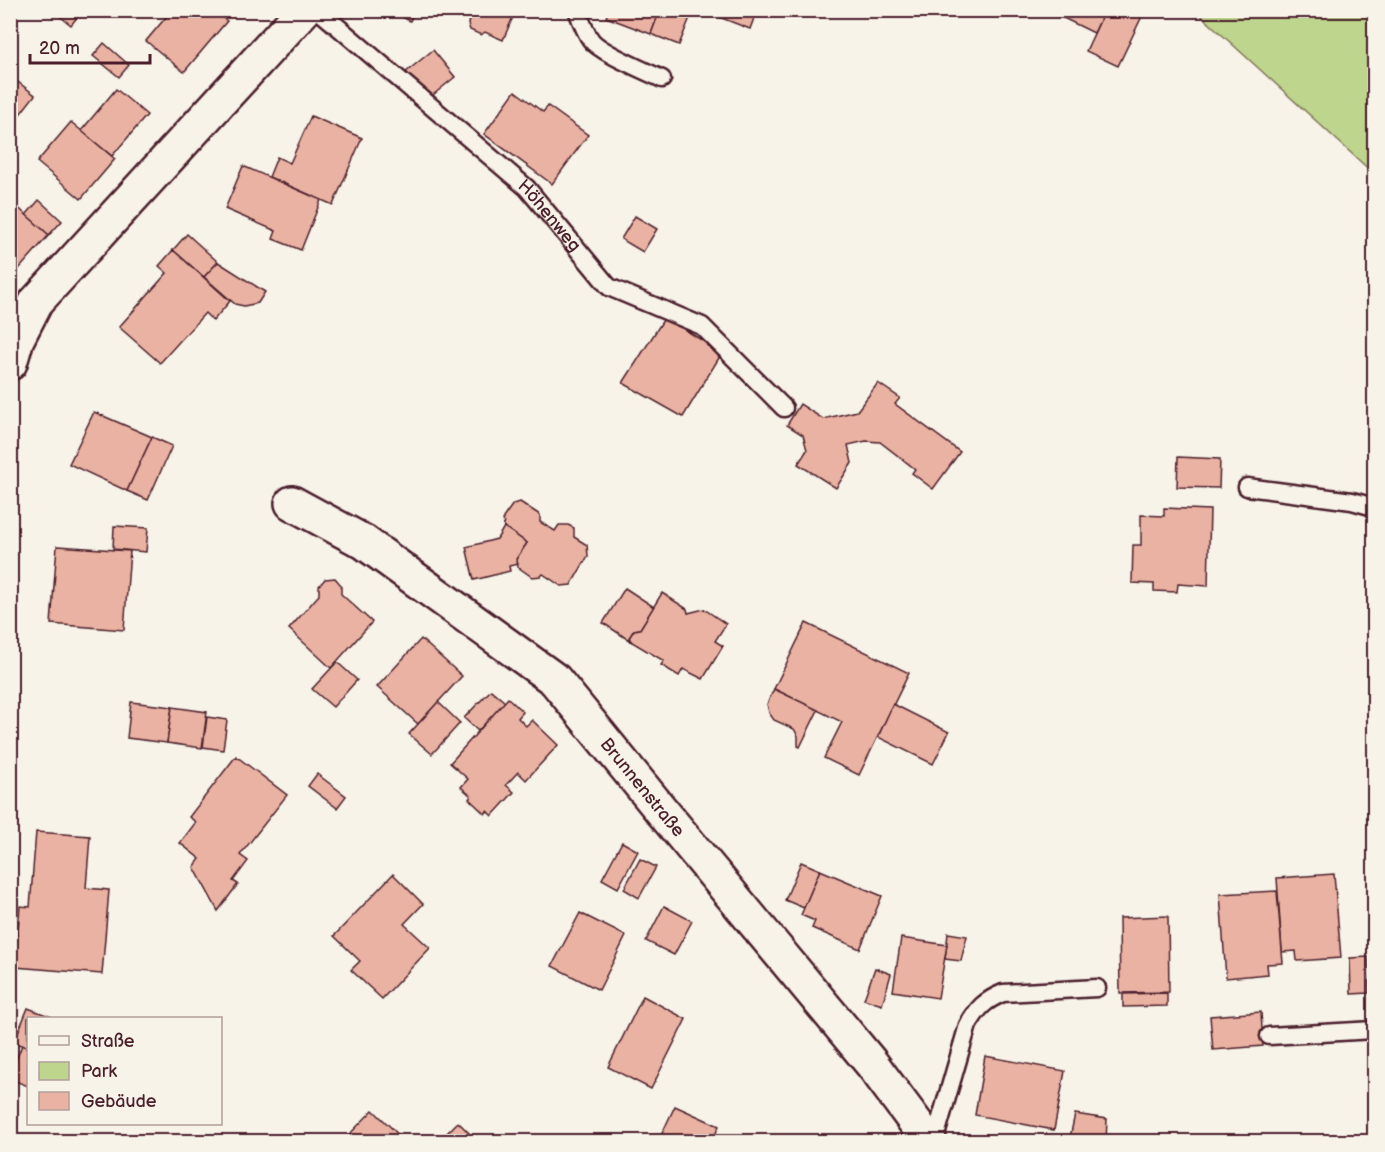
<svg xmlns="http://www.w3.org/2000/svg" width="1385" height="1152" font-family="'Balsamiq Sans',sans-serif">
	<rect width="100%" height="100%" fill="#f7f3e8"/>
	<filter id="ink" filterUnits="userSpaceOnUse"><feTurbulence type="fractalNoise" baseFrequency=".0167" numOctaves="2"/><feDisplacementMap in="SourceGraphic" scale="12" xChannelSelector="R" yChannelSelector="G"/><feConvolveMatrix kernelMatrix="1 2 1 2 8 2 1 2 1" color-interpolation-filters="sRGB"/></filter>
	<g filter="url(#ink)">
		<polygon fill="#bdd58c" stroke="#847a5c" stroke-width="1.5" points="1196,11 1374,11 1374,174"/>
		<g fill="#eab2a2" stroke="#4a1f2b" stroke-width="1.5">
			<polygon points="52,10 83,10 71,25"/>
			<polygon points="172,10 220,10 217,13 227,21 184,72 146,41"/>
			<polygon points="388,10 415,10 410,21"/>
			<polygon points="449,10 516,10 503,40 485,32 481,35 470,30 468,24 469,20 451,12 450,16 447,15"/>
			<polygon points="609,10 660,10 651,34 606,17"/>
			<polygon points="660,10 693,10 679,45 651,34"/>
			<polygon points="701,10 757,10 750,29"/>
			<polygon points="1047,10 1105,10 1094,33"/>
			<polygon points="1105,10 1145,10 1118,66 1086,51"/>
			<polygon points="104,43 129,65 119,77 93,56"/>
			<polygon points="433,50 455,77 428,99 406,72"/>
			<polygon points="10,76 35,95 10,127"/>
			<polygon points="116,89 147,115 112,156 81,131"/>
			<polygon points="515,91 543,112 548,106 588,135 552,184 484,134"/>
			<polygon points="311,116 362,138 333,205 269,177 277,157 290,163"/>
			<polygon points="71,122 115,159 81,199 37,162"/>
			<polygon points="243,166 321,200 301,250 273,239 276,231 225,209"/>
			<polygon points="39,200 62,221 49,235 26,215"/>
			<polygon points="14,204 49,235 12,277 10,275 10,207"/>
			<polygon points="635,216 657,229 643,252 621,239"/>
			<polygon points="187,234 218,262 204,277 173,250"/>
			<polygon points="173,250 230,301 213,321 205,313 160,363 119,327 167,273 159,266"/>
			<polygon points="218,262 265,292 258,303 244,306 235,304 204,277"/>
			<polygon points="665,317 722,353 683,417 623,383"/>
			<polygon points="878,383 900,398 895,404 960,452 933,489 912,473 915,469 880,442 866,441 848,445 852,463 836,488 798,464 807,450 803,435 787,425 800,404 823,419 857,411"/>
			<polygon points="94,412 152,437 127,491 69,464"/>
			<polygon points="152,437 172,446 148,500 127,491"/>
			<polygon points="1178,457 1220,459 1219,488 1177,487"/>
			<polygon points="520,502 540,515 540,522 555,531 559,525 568,525 574,528 574,537 587,545 588,556 571,585 561,586 543,574 541,576 532,577 518,567 516,559 527,543 504,527 503,518 513,504"/>
			<polygon points="1164,508 1210,510 1208,586 1178,584 1177,592 1154,591 1154,584 1132,583 1133,545 1141,545 1141,515 1164,516"/>
			<polygon points="114,526 148,528 146,552 113,549"/>
			<polygon points="504,527 527,543 516,559 518,564 509,566 510,571 474,580 466,547 497,539"/>
			<polygon points="57,546 130,551 124,630 51,624"/>
			<polygon points="335,578 341,585 341,594 372,622 331,668 289,629 319,595 319,586 325,579"/>
			<polygon points="625,588 654,607 640,629 634,630 629,638 632,642 603,623"/>
			<polygon points="662,593 687,609 688,613 704,609 726,624 715,641 723,646 703,679 683,669 679,676 661,665 664,661 632,642 629,638 634,630 640,629"/>
			<polygon points="806,623 909,673 859,775 824,758 842,722 774,689"/>
			<polygon points="421,639 462,676 418,724 377,687"/>
			<polygon points="337,662 357,680 333,707 312,689"/>
			<polygon points="774,689 818,710 800,747 798,746 798,736 794,729 774,720 769,713 767,704"/>
			<polygon points="491,690 505,702 478,731 464,718"/>
			<polygon points="508,698 523,712 518,718 526,726 532,720 558,745 526,780 518,772 506,785 514,792 492,816 487,811 485,814 469,799 471,796 461,787 468,779 450,763"/>
			<polygon points="131,702 172,707 167,743 127,738"/>
			<polygon points="438,702 460,723 432,754 409,734"/>
			<polygon points="893,704 949,732 933,764 878,737"/>
			<polygon points="172,707 207,712 202,748 167,743"/>
			<polygon points="207,717 227,720 223,750 203,747"/>
			<polygon points="236,756 287,795 240,855 248,861 233,881 238,884 218,911 194,867 200,859 180,843 196,822 189,817"/>
			<polygon points="317,774 346,796 337,808 308,786"/>
			<polygon points="36,832 90,836 86,888 109,890 102,974 15,967 20,906 30,907"/>
			<polygon points="622,842 638,851 618,888 602,879"/>
			<polygon points="640,859 656,867 639,898 624,889"/>
			<polygon points="801,862 820,870 804,908 785,900"/>
			<polygon points="820,870 882,896 860,949 812,928 815,921 801,915"/>
			<polygon points="393,874 423,904 404,924 430,948 382,999 351,970 360,961 334,936"/>
			<polygon points="1334,874 1341,958 1297,961 1296,951 1282,952 1277,878"/>
			<polygon points="1277,891 1283,963 1267,964 1268,974 1226,978 1220,894"/>
			<polygon points="664,906 692,921 674,955 646,941"/>
			<polygon points="580,913 626,936 599,990 552,966"/>
			<polygon points="1168,916 1169,992 1120,993 1119,918"/>
			<polygon points="948,933 967,936 961,961 945,959"/>
			<polygon points="901,938 947,945 938,998 893,991"/>
			<polygon points="1368,957 1369,993 1351,994 1350,958"/>
			<polygon points="875,968 891,974 882,1005 864,999"/>
			<polygon points="1167,993 1167,1006 1123,1007 1123,994"/>
			<polygon points="643,996 686,1019 651,1089 608,1067"/>
			<polygon points="28,1008 54,1018 28,1018 28,1048 14,1042"/>
			<polygon points="1261,1012 1263,1046 1213,1050 1210,1016"/>
			<polygon points="22,1045 28,1048 28,1086 10,1079 10,1075"/>
			<polygon points="985,1056 1065,1071 1054,1130 975,1115"/>
			<polygon points="675,1106 719,1126 712,1142 658,1142"/>
			<polygon points="373,1110 406,1142 342,1142"/>
			<polygon points="1075,1114 1107,1119 1106,1142 1069,1142"/>
			<polygon points="458,1122 478,1142 438,1142"/>
		</g>
		<g fill="none" stroke-linecap="round" stroke-linejoin="round">
			<g stroke="#4a1f2b" stroke-width="21">
				<g id="service">
					<path id="s1" d="M318 10 527 188 609 287 702 326 784 408"/>
					<path d="M577 10C581 21 585 32 591 40 601 53 646 71 662 79"/>
					<polyline points="1247,487 1352,501 1374,507"/>
					<polyline points="1269,1036 1374,1030"/>
					<path d="M934 1142 968 1025C978 1008 984 1001 1003 993L1097 988"/>
				</g>
			</g>
			<g stroke="#4a1f2b" stroke-width="38">
				<g id="minor">
					<polyline points="10,363 17,339 36,302 304,10"/>
					<path id="s2" d="M292 503 364 542 555 680 661 810 872 1064 930 1142"/>
				</g>
			</g>
			<use href="#service" stroke="#f7f3e8" stroke-width="16"/>
			<use href="#minor" stroke="#f7f3e8" stroke-width="33"/>
		</g>
	</g>
	<g text-anchor="middle" dominant-baseline="central" stroke-width="6" stroke-linejoin="round" paint-order="stroke">
		<g font-size="18" fill="#4a1f2b" stroke="#f7f3e8">
			<text stroke="none"><textPath href="#s1" startOffset="310">Höhenweg</textPath></text>
			<text stroke="none"><textPath href="#s2" startOffset="456">Brunnenstraße</textPath></text>
		</g>
	</g>
	<rect width="1385" height="1152" fill="none" stroke="#f7f3e8" stroke-width="36"/>
	<rect x="18" y="18" width="1349" height="1116" fill="none" stroke="#4a1f2b" stroke-width="2" filter="url(#ink)"/>
	<rect x="27" y="1017" width="195" height="108" fill="#f7f3e8" stroke="#b29e9c" stroke-width="1.5"/>
	<rect x="39" y="1036" width="30" height="9" fill="#f7f3e8" stroke="#b29e9c" stroke-width="1.5"/>
	<text x="81" y="1047" font-size="18" fill="#4a1f2b">Straße</text>
	<rect x="39" y="1062" width="30" height="18" fill="#bdd58c" stroke="#b29e9c" stroke-width="1.5"/>
	<text x="81" y="1077" font-size="18" fill="#4a1f2b">Park</text>
	<rect x="39" y="1092" width="30" height="18" fill="#eab2a2" stroke="#b29e9c" stroke-width="1.5"/>
	<text x="81" y="1107" font-size="18" fill="#4a1f2b">Gebäude</text>
	<path d="M30 54v9h120v-9" fill="none" stroke="#4a1f2b" stroke-width="3"/>
	<text x="39" y="54" font-size="18" fill="#4a1f2b" stroke="#f7f3e8" stroke-width="4.5" paint-order="stroke">20 m</text>
</svg>
